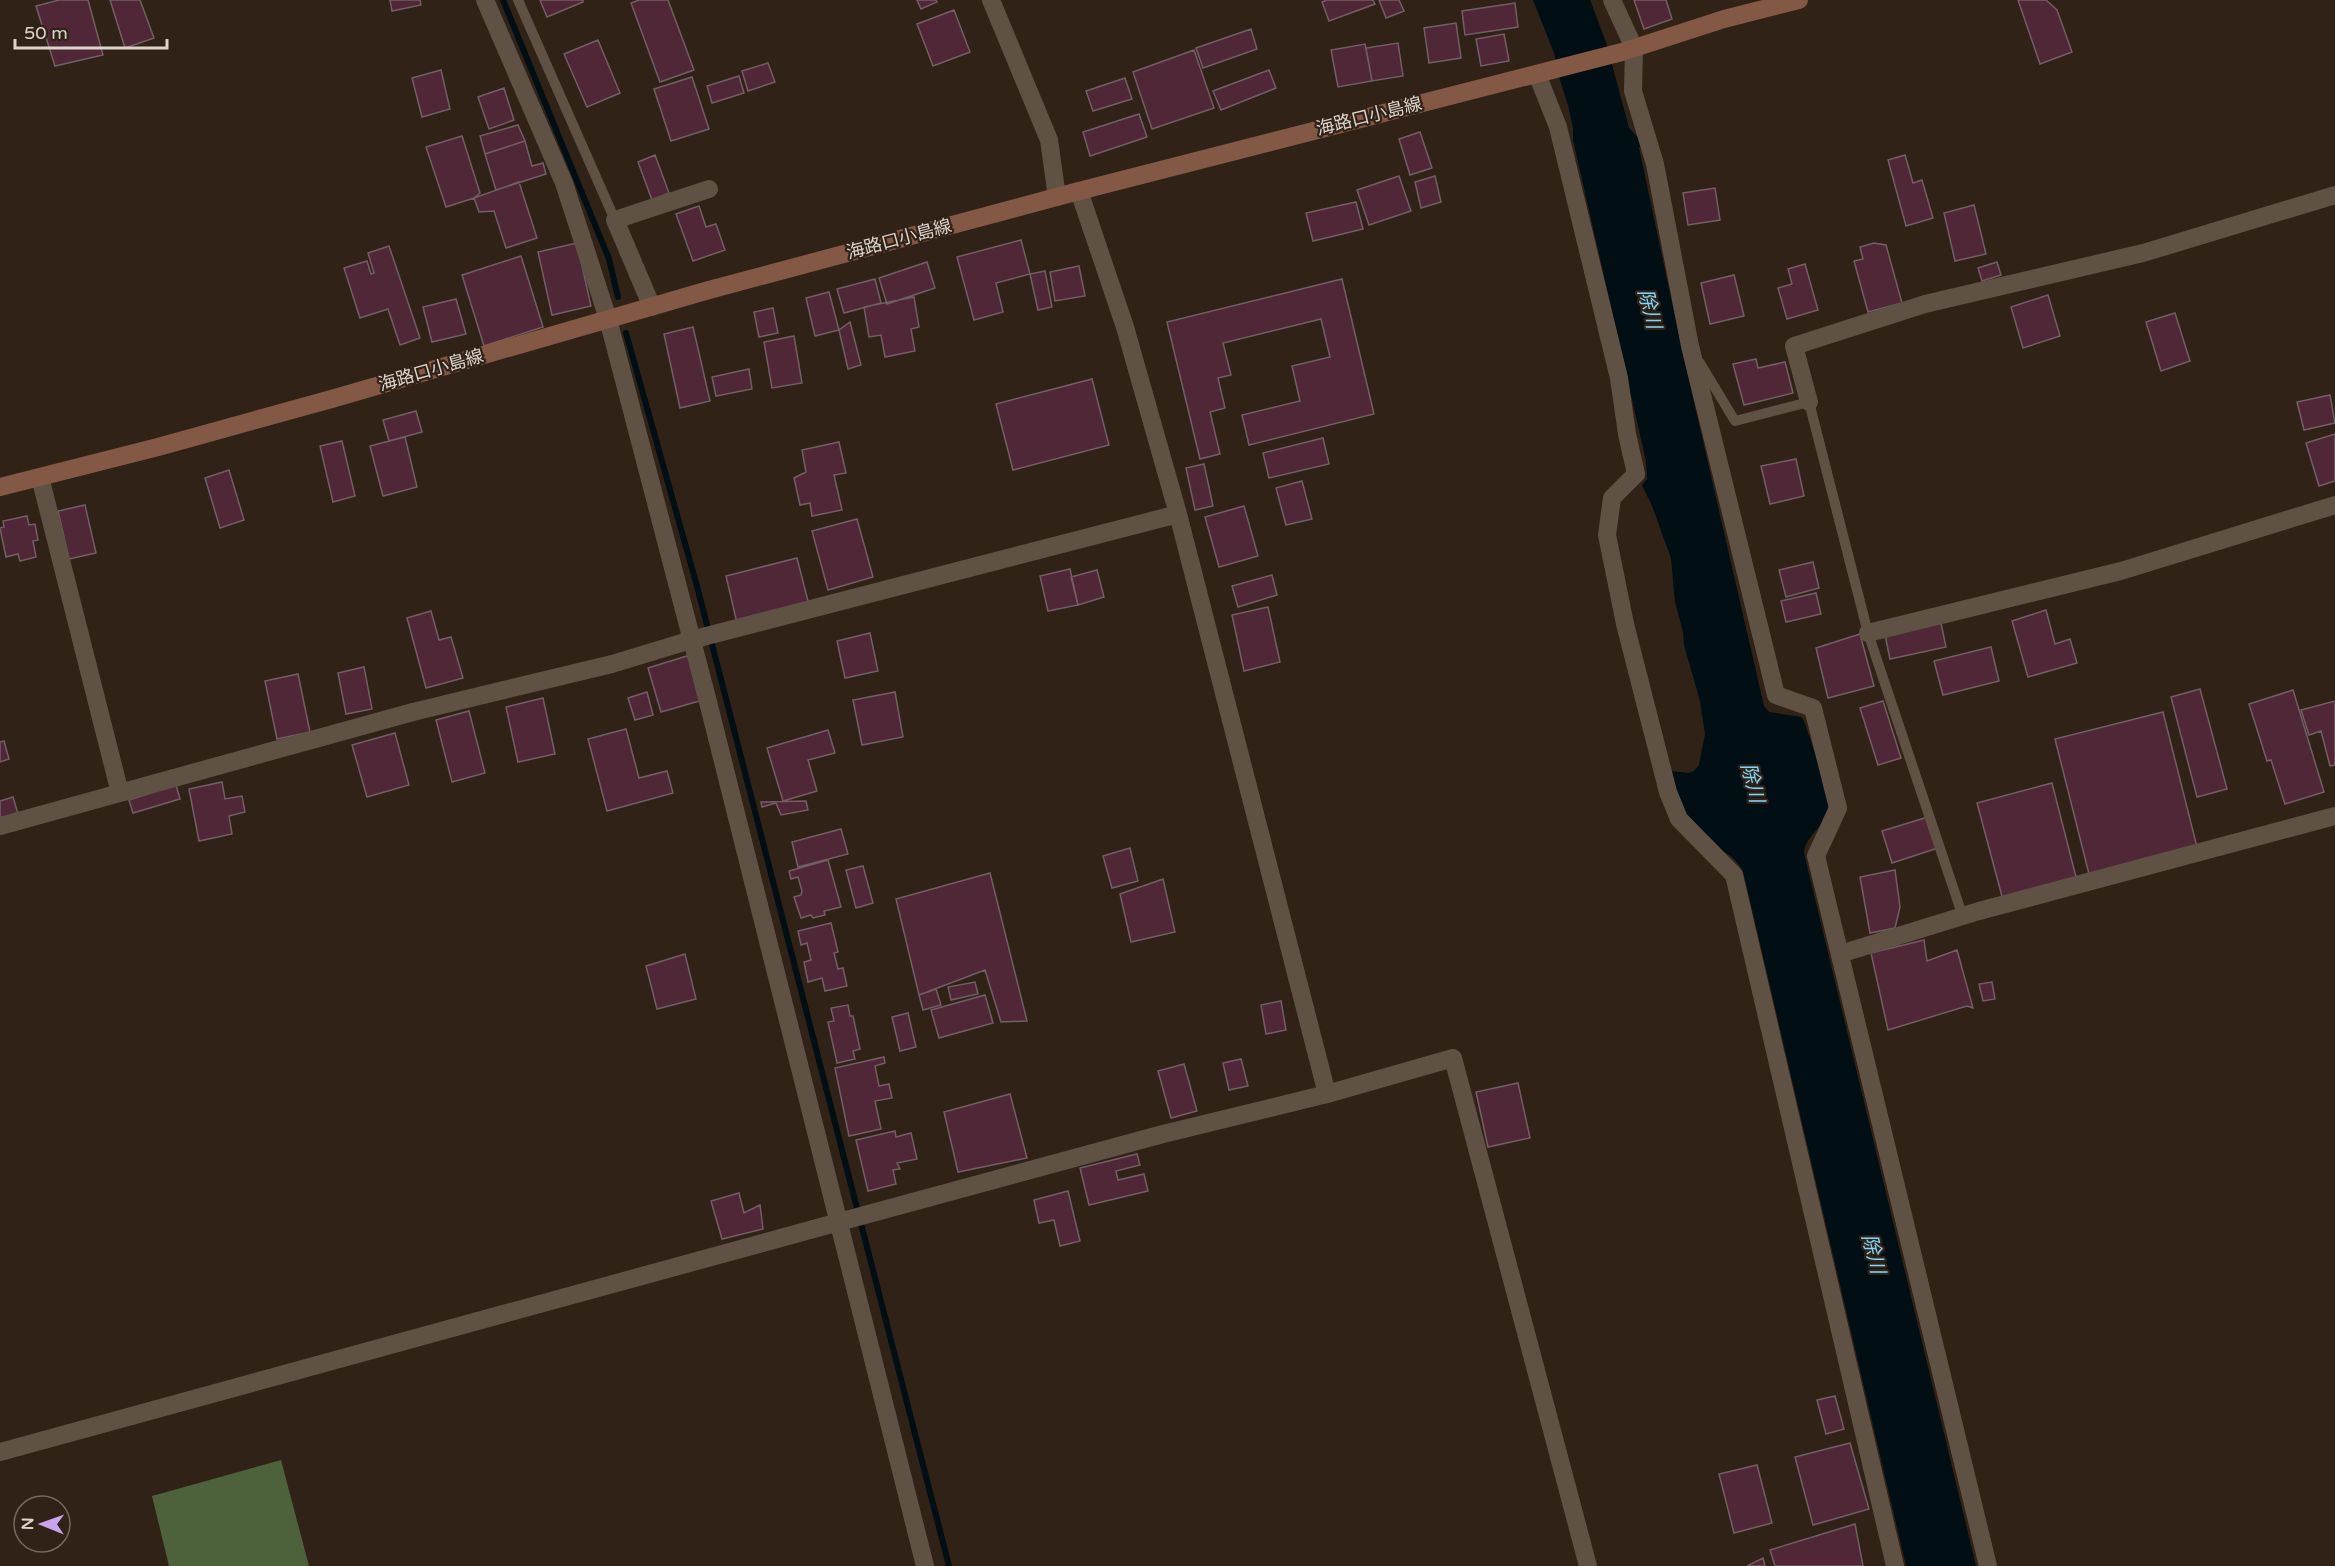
<svg xmlns="http://www.w3.org/2000/svg" width="2335" height="1566" font-family="'Varela Round','Noto Sans JP',sans-serif">
<rect width="100%" height="100%" fill="#302217"/>
<path fill="#4d613a" d="M281 1460 309 1566H169L152 1496Z"/>
<path fill="#010e14" d="M1533 0H1590L1606 42 1629 128 1643 143 1639 148 1684 359 1764 706 1769 712 1801 717 1804 721C1810 739 1832 799 1828 813 1823 828 1805 836 1804 853L1976 1566H1906L1743 871C1733 853 1719 851 1704 838 1684 818 1679 798 1671 771L1689 773 1694 771 1699 765 1705 734 1700 701 1684 645 1683 632 1675 602 1671 558 1652 506 1642 485 1647 479 1646 461 1573 140V128L1568 105 1559 77 1554 53Z"/>
<g fill="none" stroke-linecap="round" stroke-linejoin="round">
<path stroke="#010e14" stroke-width="6" d="M503 0 609 259 618 297
M626 333 697 586 949 1566"/>
</g>
<path fill="#502737" stroke="#735e65" stroke-width="1.5" d="M59 0H88L103 55 55 66 36 6Z
M110 0H140L154 38 125 48Z
M390 0H420L421 5 392 11Z
M540 0H583V2L547 17Z
M639 0H668L694 70 660 82 631 3Z
M917 0H936L937 2 921 9Z
M1327 0H1373L1375 4 1329 21 1322 2Z
M1379 0H1399L1404 11 1386 18Z
M1634 0H1666L1672 19 1644 29Z
M2018 0H2046L2057 10 2072 52 2040 64Z
M1515 3 1518 27 1465 35 1462 11Z
M954 10 970 52 933 66 917 24Z
M1456 23 1461 58 1429 63 1424 28Z
M1251 29 1257 49 1203 68 1196 48Z
M1504 34 1509 61 1481 66 1476 39Z
M598 40 620 93 587 107 564 54Z
M1398 43 1403 76 1372 81 1366 48Z
M1365 44 1372 81 1338 87 1331 50Z
M1194 50 1214 108 1152 129 1133 72Z
M768 63 775 82 748 91 742 71Z
M441 70 450 109 422 117 412 78Z
M1269 70 1276 88 1221 110 1213 91Z
M739 76 744 93 712 103 707 86Z
M692 77 709 129 671 141 654 89Z
M1125 78 1132 99 1093 111 1086 91Z
M504 88 514 120 489 129 478 97Z
M1139 114 1147 137 1090 156 1083 132Z
M518 125 525 141 485 154 480 136Z
M1420 132 1432 168 1410 175 1399 139Z
M462 136 480 193 474 198 446 207 426 147Z
M525 141 532 166 543 163 546 174 496 190 485 154Z
M655 155 669 193 652 200 638 162Z
M1905 155 1913 183 1922 180 1933 218 1906 226 1888 160Z
M1399 176 1411 211 1369 225 1357 190Z
M1435 176 1441 202 1421 208 1415 182Z
M519 182 537 238 506 248 494 211 479 212 474 198Z
M1715 188 1720 220 1688 225 1683 193Z
M1356 202 1363 229 1313 241 1306 213Z
M1974 205 1986 254 1955 261 1944 213Z
M699 206 706 227 716 224 725 250 693 261 676 214Z
M1021 240 1030 274 996 283 1003 312 974 320 957 257Z
M577 243 591 306 552 315 538 252Z
M1874 243 1886 245 1902 303 1868 312 1854 261 1863 259 1860 247Z
M389 246 420 338 400 345 388 309 360 318 344 268 367 261 371 274 374 273 368 253Z
M521 256 543 327 484 346 462 275Z
M927 262 935 288 887 304 879 278Z
M1997 262 2001 275 1982 281 1978 268Z
M1805 264 1818 310 1787 319 1778 288 1792 284 1788 269Z
M1079 266 1085 296 1055 301 1050 272Z
M1045 271 1052 307 1038 310 1030 274Z
M1734 275 1744 316 1710 324 1701 283Z
M875 279 881 303 844 313 837 289Z
M1342 279 1374 414 1249 445 1242 415 1300 401 1292 366 1330 357 1321 319 1223 343 1231 375 1218 378 1225 408 1210 412 1220 454 1200 459 1167 322Z
M829 292 839 330 815 336 806 298Z
M2048 295 2060 336 2023 348 2011 307Z
M914 297 919 327 911 329 915 351 885 357 881 335 869 337 864 307Z
M456 299 466 334 432 342 423 307Z
M773 308 778 333 759 337 754 312Z
M2175 313 2190 361 2161 371 2146 322Z
M850 322 861 365 848 369 839 330Z
M693 327 710 401 680 408 664 334Z
M794 336 802 383 772 388 764 342Z
M1756 359 1758 368 1785 362 1793 393 1744 405 1733 364Z
M749 369 752 389 716 396 712 377Z
M1092 379 1109 445 1013 470 996 404Z
M2330 395 2335 423 2304 430 2297 402Z
M416 411 422 432 389 441 383 420Z
M2335 434V481L2319 486 2306 443Z
M405 437 417 487 383 496 370 446Z
M1323 438 1329 464 1269 478 1263 453Z
M342 441 355 496 333 502 320 446Z
M839 442 846 473 834 475 842 510 812 516 810 503 800 505 794 478 806 472 802 450Z
M1796 459 1804 496 1770 504 1761 466Z
M1204 464 1213 506 1195 510 1186 468Z
M229 470 244 520 220 528 205 478Z
M1302 481 1312 519 1286 525 1276 488Z
M85 505 96 553 69 559 58 511Z
M1244 506 1258 556 1219 567 1205 517Z
M27 516 29 525 35 524 38 540 33 541 36 557 20 561 18 554 6 557 0 528 4 527 3 521Z
M857 519 873 577 828 590 812 531Z
M797 558 809 605 737 623 726 576Z
M1813 562 1819 588 1786 597 1779 570Z
M1070 569 1078 605 1048 611 1040 576Z
M1097 570 1104 597 1078 605 1071 577Z
M1272 575 1277 595 1238 607 1232 586Z
M1816 593 1821 614 1786 622 1781 601Z
M1268 607 1280 662 1244 671 1232 615Z
M2046 610 2055 644 2070 639 2077 663 2028 677 2012 621Z
M431 611 439 640 451 637 463 678 426 688 407 618Z
M1941 623 1946 647 1890 659 1885 635Z
M870 633 878 671 845 678 837 641Z
M1860 634 1874 686 1828 698 1816 648Z
M1991 647 1999 681 1943 695 1934 661Z
M690 655 703 700 661 712 648 668Z
M364 667 372 709 346 714 338 673Z
M298 674 310 732 277 739 265 681Z
M2200 689 2227 789 2197 797 2171 697Z
M2293 690 2324 792 2285 804 2271 760 2267 761 2249 704Z
M647 692 653 715 635 720 628 698Z
M895 692 903 737 862 745 853 700Z
M543 698 555 754 518 762 506 707Z
M1883 701 1901 758 1878 765 1860 708Z
M2335 701V765L2330 766 2321 731 2309 735 2301 710Z
M469 711 485 773 452 782 436 720Z
M2163 712 2197 847 2089 874 2055 739Z
M626 729 639 778 667 771 673 793 607 811 588 739Z
M828 730 835 753 808 760 817 791 783 801 767 748Z
M395 733 409 785 367 797 352 745Z
M4 741 9 759 0 762V742Z
M222 782 225 799 242 796 245 812 229 816 232 834 199 841 189 789Z
M2052 783 2077 881 2003 900 1977 803Z
M176 785 180 799 133 813 129 800Z
M13 797 18 814 0 819V801Z
M806 801 808 810 781 815 776 803 762 807 761 802Z
M1928 817 1938 848 1892 863 1882 831Z
M841 829 848 854 798 867 792 842Z
M1130 848 1138 881 1112 888 1103 856Z
M828 860 841 907 824 911 825 915 813 918 811 915 801 918 794 897 801 895 802 891 798 877 791 879 789 871Z
M863 866 873 903 856 908 846 870Z
M1895 870 1900 907 1895 928 1870 933 1860 877Z
M990 873 1027 1021 1001 1022 985 970 919 995 896 899Z
M1163 879 1175 932 1131 942 1120 894Z
M831 923 838 952 834 953 838 969 843 968 847 986 825 991 822 978 808 982 804 962 811 960 807 943 801 945 798 931Z
M1924 940 1927 961 1957 950 1973 1008 1967 1006 1888 1030 1871 953Z
M685 954 696 999 657 1009 646 966Z
M975 982 978 994 951 1000 948 987Z
M1992 982 1995 999 1983 1001 1979 984Z
M936 989 941 1005 923 1010 919 995Z
M985 995 993 1023 939 1038 931 1010Z
M1281 1001 1286 1030 1266 1034 1261 1005Z
M848 1005 850 1016H853L860 1049 853 1051 855 1059 837 1063 828 1022 834 1021 831 1008Z
M908 1013 916 1047 900 1051 892 1017Z
M884 1057 885 1063 875 1066 879 1086 889 1084 892 1098 875 1101 881 1129 849 1136 835 1068Z
M1241 1059 1248 1086 1229 1090 1223 1063Z
M1184 1064 1197 1111 1171 1118 1158 1071Z
M1518 1083 1530 1138 1488 1147 1476 1092Z
M1010 1094 1027 1158 958 1172 944 1112Z
M895 1131 896 1137 911 1133 917 1159 897 1163 900 1169 893 1170 896 1184 868 1191 856 1140Z
M1137 1154 1140 1165 1116 1171 1118 1180 1144 1174 1148 1191 1089 1205 1080 1168Z
M1068 1191 1080 1241 1060 1246 1054 1220 1039 1223 1034 1200Z
M739 1193 744 1213 760 1205 763 1229 722 1239 711 1201Z
M1835 1396 1844 1429 1826 1434 1817 1400Z
M1850 1443 1869 1509 1813 1525 1795 1457Z
M1757 1465 1772 1523 1734 1533 1719 1474Z
M1855 1524 1863 1566H1775L1770 1550Z
M1763 1558 1765 1566H1747Z"/>
<g fill="none" stroke-linecap="round" stroke-linejoin="round">
<path stroke="#605145" stroke-width="10" d="M518 0 615 220
M1700 363 1735 421 1809 402 1868 633 1963 917"/>
<path stroke="#605145" stroke-width="18" d="M485 0 564 183 608 319 707 698 925 1566
M991 0 1049 140 1057 197
M1612 0 1634 48 1633 91 1655 164 1690 346 1776 695 1813 708 1838 808 1816 856 1988 1566
M1537 74 1558 127 1619 378 1627 434 1636 474 1612 498 1607 535 1625 624 1668 792 1679 819 1734 875 1895 1566
M1079 191 1125 327 1178 514 1327 1094
M652 307 615 220 709 189
M1809 402 1794 346 1925 304 2143 253 2335 195
M40 477 120 793
M1868 633 2121 571 2335 505
M0 826 413 712 612 664 691 640 1178 514
M1840 954 1979 911 2335 816
M0 1452 839 1222 1163 1134 1327 1094 1453 1058 1588 1566"/>
<path stroke="#835844" stroke-width="18" d="M0 487 158 447 335 398 709 290 1079 191 1622 52 1724 19 1799 0"/>
</g>
<g text-anchor="middle" dominant-baseline="central" stroke-width="4.5" stroke-linejoin="round" paint-order="stroke">
<g font-size="18" fill="#ddd4cd" stroke="#302217">
<text transform="translate(1369 116) rotate(-14)">海路口小島線</text>
<text transform="translate(899 239) rotate(-15)">海路口小島線</text>
<text transform="translate(431 370) rotate(-16)">海路口小島線</text>
</g>
<g font-size="20" font-style="italic" fill="#80d6f8" stroke="#302217">
<text transform="translate(1649 309) rotate(76)">除川</text>
<text transform="translate(1752 783) rotate(76)">除川</text>
<text transform="translate(1873 1254) rotate(76)">除川</text>
</g>
</g>
<g transform="translate(42 1524) rotate(271)"><circle r="28" fill="#302217" stroke="#756960" stroke-width="1.5"/>
<path d="M0-4.5L10 22L0 15L-10 22Z" fill="#c9a5ee"/>
<text y="-9" font-size="16" font-weight="bold" text-anchor="middle" fill="#ddd4cd">N</text>
</g>
<path d="M15 39v9h152v-9" fill="none" stroke="#ddd4cd" stroke-width="3"/>
<text x="24" y="39" font-size="18" fill="#ddd4cd" stroke="#302217" stroke-width="4.5" paint-order="stroke">50 m</text>
</svg>
